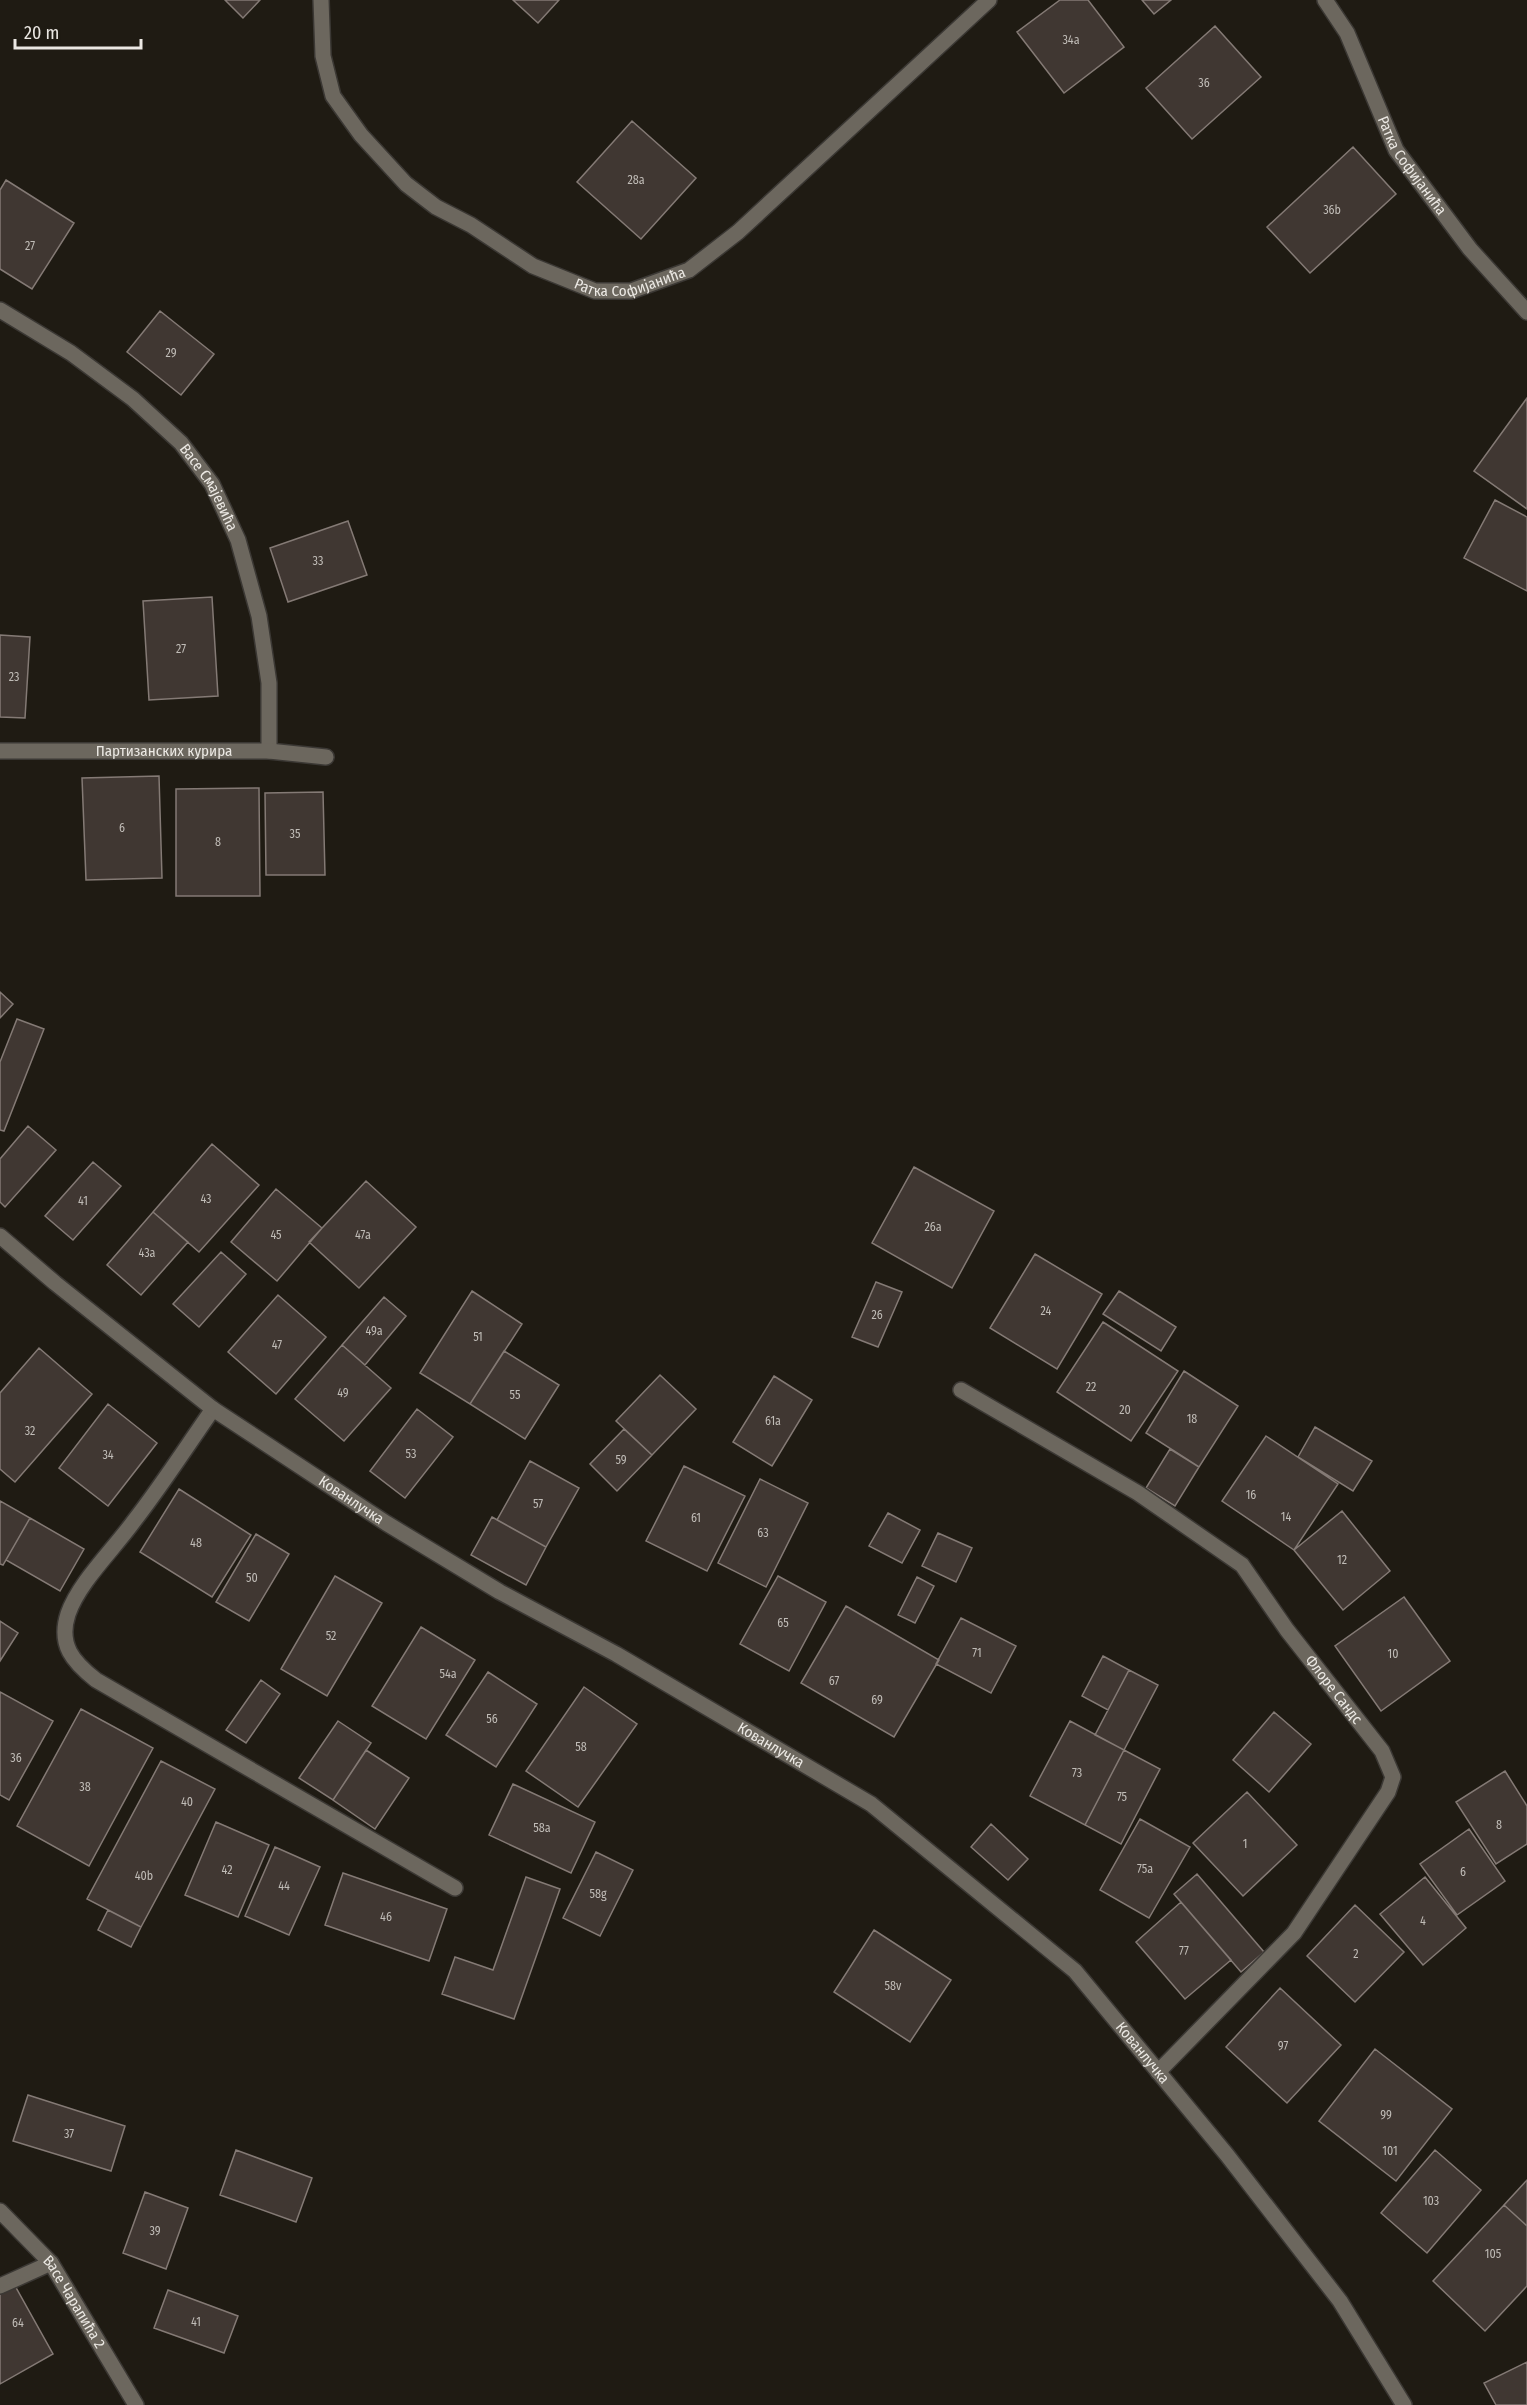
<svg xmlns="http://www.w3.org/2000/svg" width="1527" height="2405" font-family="'Fira Sans Condensed',sans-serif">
<rect width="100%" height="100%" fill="#1f1b13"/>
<path fill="#403732" stroke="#847a75" stroke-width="1.5" d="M225 0H260L243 18Z
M513 0H559L538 23Z
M1060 0H1088L1124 47 1064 93 1017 32Z
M1142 0H1171L1154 14Z
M1215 26 1261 77 1192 139 1146 88Z
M632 121 696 178 641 239 577 182Z
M1353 147 1396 194 1310 273 1267 227Z
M6 180 74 223 32 289 0 269V190Z
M160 311 214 354 181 395 127 352Z
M1527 398V509L1474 471Z
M1495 500 1527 517V591L1464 558Z
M348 521 367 575 288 602 270 548Z
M212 597 218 696 149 700 143 601Z
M0 635 30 637 25 718 0 717Z
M159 776 162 878 86 880 82 778Z
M259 788 260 896H176V789Z
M323 792 325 875H266L265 793Z
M0 992 13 1004 0 1018Z
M17 1019 44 1029 4 1131 0 1130V1062Z
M28 1126 56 1150 5 1207 0 1202V1159Z
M212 1144 259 1185 199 1252 153 1212Z
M93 1162 121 1186 73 1240 45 1216Z
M914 1167 994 1211 952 1288 872 1243Z
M366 1181 416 1227 359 1288 309 1242Z
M276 1189 322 1228 277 1281 231 1242Z
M153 1212 188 1242 141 1295 107 1265Z
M221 1252 246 1274 199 1327 173 1304Z
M1035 1254 1102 1294 1057 1369 990 1328Z
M876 1282 902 1292 878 1347 852 1337Z
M472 1291 522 1324 470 1404 420 1373Z
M1119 1291 1176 1327 1161 1351 1103 1314Z
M278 1295 326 1337 276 1394 228 1352Z
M384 1297 406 1316 365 1365 342 1345Z
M1103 1322 1178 1371 1131 1441 1057 1392Z
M342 1345 391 1388 344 1441 295 1399Z
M39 1348 92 1394 15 1482 0 1469V1393Z
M504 1351 559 1385 525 1439 470 1404Z
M1184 1371 1238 1406 1199 1467 1146 1433Z
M660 1375 696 1409 652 1455 616 1421Z
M774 1376 812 1400 772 1466 733 1442Z
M108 1404 157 1443 108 1506 59 1468Z
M417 1409 453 1437 405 1498 370 1471Z
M1315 1427 1372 1461 1353 1491 1298 1457Z
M624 1429 652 1455 617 1491 590 1464Z
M1266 1436 1338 1484 1294 1550 1222 1501Z
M1170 1449 1199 1467 1175 1506 1146 1488Z
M530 1461 579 1488 546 1547 497 1520Z
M684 1466 745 1496 707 1571 646 1541Z
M760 1479 808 1503 766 1587 718 1563Z
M179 1489 251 1535 212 1597 140 1552Z
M0 1501 30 1518 3 1565 0 1564Z
M1342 1511 1390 1571 1343 1610 1294 1550Z
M888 1513 920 1530 902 1563 869 1546Z
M492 1517 546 1547 526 1585 471 1555Z
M30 1518 84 1549 60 1591 6 1560Z
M938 1533 972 1548 956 1582 922 1566Z
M256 1534 289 1554 249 1621 216 1602Z
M335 1576 382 1603 327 1696 281 1669Z
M778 1576 826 1602 789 1671 740 1644Z
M917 1577 934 1586 915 1623 898 1615Z
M1404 1597 1450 1661 1381 1711 1335 1646Z
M846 1606 939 1660 894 1737 801 1683Z
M961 1618 1016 1646 991 1693 936 1664Z
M0 1621 18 1633 0 1661Z
M421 1627 475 1660 426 1739 372 1706Z
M1103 1656 1129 1670 1108 1710 1082 1696Z
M1129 1670 1158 1685 1124 1750 1095 1735Z
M488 1672 537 1704 496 1767 446 1735Z
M261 1680 280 1694 246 1743 226 1730Z
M584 1687 637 1724 578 1807 526 1771Z
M0 1692 53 1721 9 1800 0 1795Z
M81 1709 153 1748 89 1866 17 1826Z
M1274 1712 1311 1744 1269 1792 1233 1760Z
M338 1721 371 1743 333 1800 299 1778Z
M1070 1721 1124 1750 1085 1825 1030 1796Z
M366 1750 409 1778 375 1829 333 1800Z
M1124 1750 1160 1769 1121 1844 1085 1825Z
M161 1761 215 1789 141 1927 87 1899Z
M1505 1771 1527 1806V1844L1496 1864 1456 1802Z
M513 1784 595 1822 571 1873 489 1835Z
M1247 1792 1297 1845 1243 1896 1193 1843Z
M1140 1819 1190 1847 1149 1918 1100 1890Z
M216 1822 269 1845 238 1917 185 1895Z
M991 1824 1028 1859 1008 1880 971 1847Z
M1469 1829 1505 1881 1457 1915 1420 1864Z
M275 1847 320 1867 289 1935 245 1916Z
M596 1852 633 1870 600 1936 563 1918Z
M343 1873 447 1909 429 1961 325 1925Z
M1197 1874 1264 1952 1241 1972 1174 1894Z
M526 1877 560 1889 514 2019 442 1994 455 1957 493 1970Z
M1425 1877 1466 1928 1423 1965 1380 1914Z
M1181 1902 1231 1960 1185 1999 1136 1942Z
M1355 1905 1404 1952 1355 2002 1307 1956Z
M108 1910 141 1927 131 1947 98 1930Z
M874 1930 951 1980 910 2042 834 1992Z
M1280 1988 1341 2045 1287 2103 1226 2047Z
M1375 2049 1452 2109 1396 2181 1319 2121Z
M28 2095 125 2126 111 2171 13 2141Z
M236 2150 312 2178 296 2222 220 2195Z
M1435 2150 1481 2190 1427 2253 1381 2213Z
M1527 2180V2226L1504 2205Z
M145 2192 188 2208 166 2269 123 2253Z
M1504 2205 1527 2226V2286L1485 2331 1433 2281Z
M14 2284 53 2354 0 2384V2292Z
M168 2290 238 2316 224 2353 154 2328Z
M1527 2362V2405H1496L1484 2383Z"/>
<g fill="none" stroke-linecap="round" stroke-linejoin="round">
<g stroke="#3b3834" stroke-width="18">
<path id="service" d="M213 1409C187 1446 162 1485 134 1521 114 1549 79 1582 68 1614 58 1645 73 1662 96 1680L455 1888"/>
</g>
<g stroke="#3b3834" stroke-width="18">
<g id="minor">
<path id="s1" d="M321 0 323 56 333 96 361 135 406 184 436 207 471 225 533 266 595 291H631L689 270 738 232 989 0"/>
<path id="s2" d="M1325 0 1347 33 1396 150 1470 249 1527 312"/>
<path id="s3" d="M0 310 71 353 133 399 181 443 212 484 238 540 259 616 269 683V751"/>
<path id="s4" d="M0 751H269L326 757"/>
<path id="s5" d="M0 1236 55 1283 213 1409 386 1523 500 1592 616 1654 871 1804 1075 1971 1227 2155 1340 2301 1404 2405"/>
<path id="s6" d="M961 1390 1138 1493 1242 1565 1287 1630 1382 1751 1393 1777 1388 1792 1294 1933 1158 2072"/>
<path id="s7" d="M0 2211 51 2263 136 2405"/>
<path d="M0 2286 51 2263"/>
</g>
</g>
<use href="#service" stroke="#6c675e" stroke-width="15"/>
<use href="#minor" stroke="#6c675e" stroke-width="15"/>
</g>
<g text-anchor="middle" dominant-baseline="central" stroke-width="6" stroke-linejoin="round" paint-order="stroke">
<g font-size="12" fill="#c0bcb7">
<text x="1071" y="40">34a</text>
<text x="1204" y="83">36</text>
<text x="636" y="180">28a</text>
<text x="1332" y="210">36b</text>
<text x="30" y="246">27</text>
<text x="171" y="353">29</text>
<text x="318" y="561">33</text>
<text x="181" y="649">27</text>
<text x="14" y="677">23</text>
<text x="122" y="828">6</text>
<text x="295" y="834">35</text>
<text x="218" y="842">8</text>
<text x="206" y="1199">43</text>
<text x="83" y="1201">41</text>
<text x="933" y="1227">26a</text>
<text x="276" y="1235">45</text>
<text x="363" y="1235">47a</text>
<text x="147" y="1253">43a</text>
<text x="1046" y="1311">24</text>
<text x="877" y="1315">26</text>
<text x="374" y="1331">49a</text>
<text x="478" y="1337">51</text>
<text x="277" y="1345">47</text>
<text x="1091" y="1387">22</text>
<text x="343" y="1393">49</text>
<text x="515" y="1395">55</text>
<text x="1125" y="1410">20</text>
<text x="1192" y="1419">18</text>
<text x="773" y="1421">61a</text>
<text x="30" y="1431">32</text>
<text x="411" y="1454">53</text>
<text x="108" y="1455">34</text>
<text x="621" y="1460">59</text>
<text x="1251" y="1495">16</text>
<text x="538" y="1504">57</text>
<text x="1286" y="1517">14</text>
<text x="696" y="1518">61</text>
<text x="763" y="1533">63</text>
<text x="196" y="1543">48</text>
<text x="1342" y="1560">12</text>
<text x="252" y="1578">50</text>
<text x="783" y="1623">65</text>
<text x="331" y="1636">52</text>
<text x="977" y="1653">71</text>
<text x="1393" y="1654">10</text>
<text x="448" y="1674">54a</text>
<text x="834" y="1681">67</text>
<text x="877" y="1700">69</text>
<text x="492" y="1719">56</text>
<text x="581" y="1747">58</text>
<text x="16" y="1758">36</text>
<text x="1077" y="1773">73</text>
<text x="85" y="1787">38</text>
<text x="1122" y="1797">75</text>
<text x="187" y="1802">40</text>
<text x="1499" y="1825">8</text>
<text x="542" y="1828">58a</text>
<text x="1245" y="1844">1</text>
<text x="1145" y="1869">75a</text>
<text x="227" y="1870">42</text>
<text x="1463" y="1872">6</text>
<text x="144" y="1876">40b</text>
<text x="284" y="1886">44</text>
<text x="598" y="1894">58g</text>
<text x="386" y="1917">46</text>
<text x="1423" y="1921">4</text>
<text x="1184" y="1951">77</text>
<text x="1356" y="1954">2</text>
<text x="893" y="1986">58v</text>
<text x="1283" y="2046">97</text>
<text x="1386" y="2115">99</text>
<text x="69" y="2134">37</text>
<text x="1390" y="2151">101</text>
<text x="1431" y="2201">103</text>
<text x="155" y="2231">39</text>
<text x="1493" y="2254">105</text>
<text x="196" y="2322">41</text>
<text x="18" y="2323">64</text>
</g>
<g font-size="15" fill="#ebe8e3" stroke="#1f1b13">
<text stroke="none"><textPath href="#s2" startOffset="188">Ратка Софијанића</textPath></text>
<text stroke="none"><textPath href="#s1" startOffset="466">Ратка Софијанића</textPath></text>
<text stroke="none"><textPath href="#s3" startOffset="278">Васе Смајевића</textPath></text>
<text stroke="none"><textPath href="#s4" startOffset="164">Партизанских курира</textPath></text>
<text stroke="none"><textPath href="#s5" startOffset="440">Кованлучка</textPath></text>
<text stroke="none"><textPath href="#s6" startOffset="486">Флоре Сандс</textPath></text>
<text stroke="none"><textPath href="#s5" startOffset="926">Кованлучка</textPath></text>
<text stroke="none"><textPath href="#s5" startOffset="1412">Кованлучка</textPath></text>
<text stroke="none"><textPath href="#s7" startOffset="118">Васе Чарапића 2</textPath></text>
</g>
</g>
<path d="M15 39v9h126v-9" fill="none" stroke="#ebe8e3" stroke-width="3"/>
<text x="24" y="39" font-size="18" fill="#ebe8e3" stroke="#1f1b13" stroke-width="4.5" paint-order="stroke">20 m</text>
</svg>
